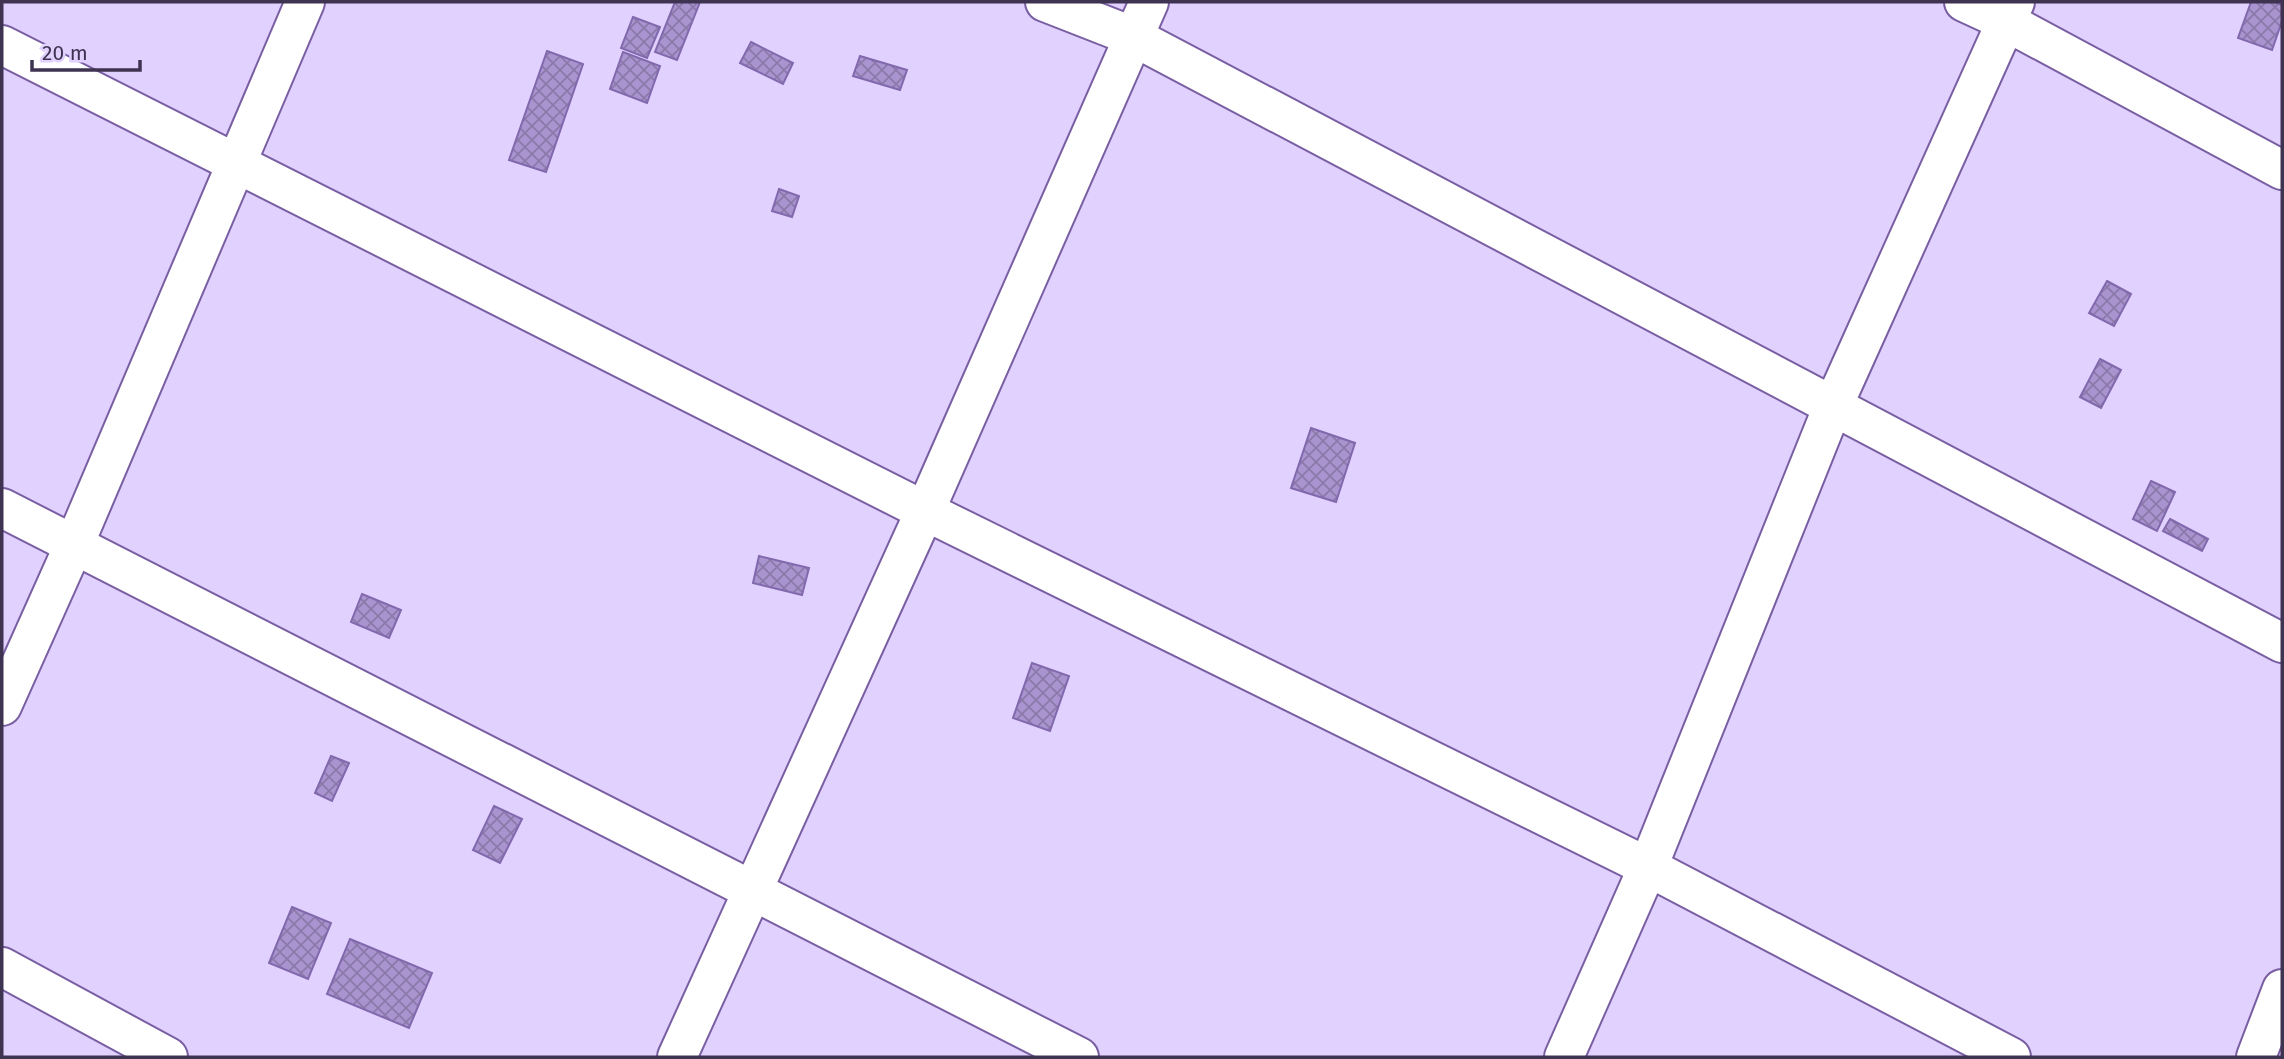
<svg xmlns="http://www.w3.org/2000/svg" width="2284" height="1059" font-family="'Fira Sans',sans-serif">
<defs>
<pattern id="building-cross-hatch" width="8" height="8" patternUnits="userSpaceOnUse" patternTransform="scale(1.75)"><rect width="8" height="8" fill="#a994cf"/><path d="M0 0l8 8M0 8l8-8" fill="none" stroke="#8b79aa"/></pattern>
</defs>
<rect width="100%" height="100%" fill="#e1d1ff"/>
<path fill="url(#building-cross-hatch)" stroke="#8268ac" stroke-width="2" d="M675 2H700L677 60 655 52Z
M2251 2H2273L2282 5V21L2272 50 2238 38Z
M633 17 660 27 647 58 621 48Z
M751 42 793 63 783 84 740 63Z
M547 51 583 64 546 172 509 160Z
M623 52 660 66 647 103 610 89Z
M860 56 907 70 900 90 853 76Z
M779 189 799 196 792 217 772 211Z
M2107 281 2131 294 2114 326 2089 313Z
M2100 359 2121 370 2101 408 2080 397Z
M1311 428 1355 443 1336 502 1291 488Z
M2151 481 2175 492 2157 531 2133 519Z
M2170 519 2208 539 2202 551 2163 531Z
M759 556 809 568 802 595 753 583Z
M362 594 401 610 389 638 351 622Z
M1032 663 1069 676 1050 731 1013 718Z
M331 756 349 763 332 801 315 793Z
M494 806 522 819 500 863 473 850Z
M292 907 331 923 308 979 269 963Z
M350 939 432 973 409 1028 327 994Z"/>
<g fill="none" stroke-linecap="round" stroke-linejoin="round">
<g stroke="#795fa2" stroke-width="42">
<path id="minor" d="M1045 2 1132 36 2282 643
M1964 2 2005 21 2282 170
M2 45 925 511 1648 867 2011 1057
M2 508 1079 1057
M2 706 74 545 305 2
M677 1057 925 511 1149 2
M1564 1057 1648 867 1833 406 2015 2
M2256 1057 2282 989"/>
</g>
<g stroke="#795fa2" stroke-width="42">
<path id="major" d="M2 967 168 1057"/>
</g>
<use href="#minor" stroke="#fff" stroke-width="38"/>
<use href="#major" stroke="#fff" stroke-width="38"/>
</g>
<rect width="2284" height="1059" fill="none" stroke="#3e3351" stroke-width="7"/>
<path d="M32 60v10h108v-10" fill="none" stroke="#3e3351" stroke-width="3.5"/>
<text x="42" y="60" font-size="21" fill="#3e3351" stroke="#e1d1ff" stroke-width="5" paint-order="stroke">20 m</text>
</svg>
